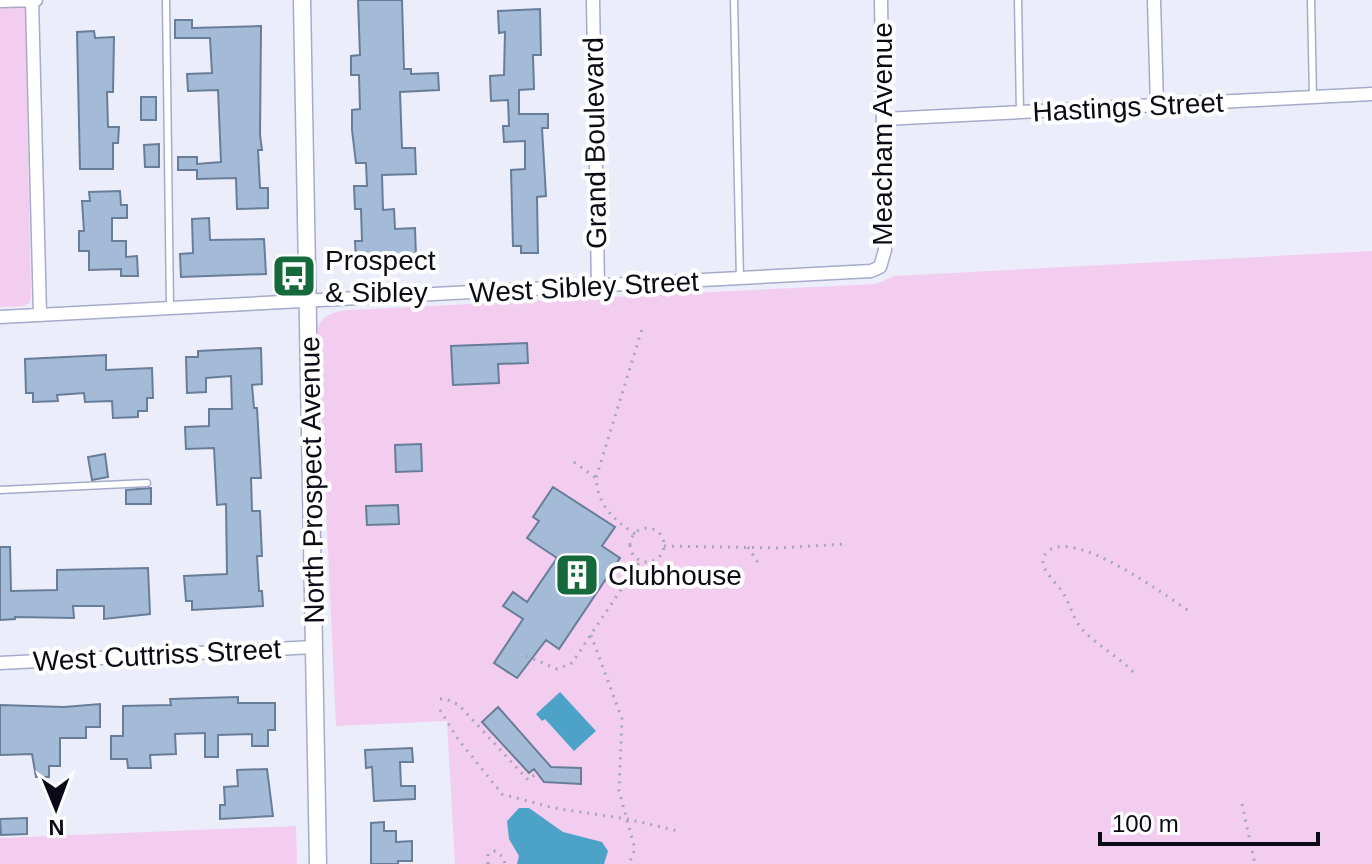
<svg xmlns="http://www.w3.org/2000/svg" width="1372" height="864" font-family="Helvetica,sans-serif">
<rect width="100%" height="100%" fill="#ebedfb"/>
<path fill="#f3cdef" d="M0 0H25L31 297 29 303 24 306 0 307Z
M1372 251V864H455L447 721 336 726 318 329C321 315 336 311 349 310L876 284 894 276Z
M296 826 297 864H0V838Z"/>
<path fill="#4da2c7" d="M560 692 596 731 574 751 545 719 542 721 536 714Z
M519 808H529L563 832 602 842 608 851 604 864H517L519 856 509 839 507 821Z"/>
<path fill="#a4bbd8" stroke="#687d98" stroke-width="2" d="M358 0H402L404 69H411V74L438 73 439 90 400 92 402 148H415L416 174 382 175 383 210 394 209 395 229 415 228 416 257H395V261L356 262 355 241H362L361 209H355L354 186H367L366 163H356L352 130V110L360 109 359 75H351V56L360 55Z
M540 9 541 55H533L534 89 519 90V114H548V128H542L546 196 537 197 538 253H521V246H513L511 170 525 169V141L504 142 503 126H509L508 100 491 101 490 76 504 75 505 32 499 33 498 11Z
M175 20H192V28L261 26 260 135 262 150H258L260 188H268V208L237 209 236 178 197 179V170H178V157H197V164L221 162 218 90 188 91 187 74 212 73 210 38H175Z
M94 31 95 38 114 37 113 92H107L108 127H119L118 143H113V169H80L77 32Z
M141 97H156V120H141Z
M159 144V167H145L144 145Z
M120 191 121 205H127V218H112V241H126V257L137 256 138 276H121V269L89 270V251H79V231H84L82 201H90L89 192Z
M209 218 210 240 264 239 266 274 181 277 180 254 193 253 192 219Z
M527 343 528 363 498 364 499 383 453 385 451 346Z
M261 348 262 384 252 385 254 408H257L261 478H251L252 511H260L262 556H257L259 591H262L263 606 192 610V601H186L184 576 227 574 226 504 217 505 214 448 186 449 185 427 209 426V409H232L231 376 206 378V392L187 393 186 357H198V351Z
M106 355V370L152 368 153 398H147V411H138V417L113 418 112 401 85 402 84 393 57 395 58 401 33 402V393H26L25 359Z
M421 444 422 471 396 472 395 445Z
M105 454 108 477 92 480 88 457Z
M553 487 615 527 602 546 620 558 559 649 546 640 517 678 494 663 523 619 503 606 513 592 527 602 557 558 527 538 539 521 533 517Z
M151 488V504H126V490Z
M398 505 399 524 367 525 366 506Z
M0 547H10L11 591 57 590V570L148 568 150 614 104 619V606H73L74 618 15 617V619L0 620Z
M238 697V703H275V730H268V746H252V734L218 735V757H205V733L175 734 176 754 150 755 151 768H128L127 759H111V736H123V706L171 705 170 699Z
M100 704V727H86V738H60V766H49V777H36L32 754 0 755V705L64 707Z
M498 707 551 767 581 768V784L544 782 534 769 529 773 482 722Z
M412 748 413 762H400L401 786H415V799L374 801 372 767 366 768 365 750Z
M267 769 273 816 220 819V805H225L224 787 238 786 237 770Z
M27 818V834L1 835 0 819Z
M384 822V831H396V842L412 841V861H398V864H371V823Z"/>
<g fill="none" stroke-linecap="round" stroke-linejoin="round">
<g stroke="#a6aacb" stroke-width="9">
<path id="service" d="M166 0 170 308
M734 0 740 280
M1018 0 1020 112
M1311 0 1313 97
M0 490 147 483"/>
</g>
<g stroke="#a6aacb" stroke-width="15">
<path id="minor" d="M32 0 40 315
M593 0 598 286
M1154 0 1157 105
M0 1 36 0
M884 119 1372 94
M0 317 871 271 880 267 885 250 881 0
M0 663 315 647"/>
</g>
<g stroke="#a6aacb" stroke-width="19">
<path id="tertiary" d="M302 0 318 864"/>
</g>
<path stroke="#a5a7b4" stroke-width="3" stroke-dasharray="2 6" stroke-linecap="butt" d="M574 462 596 478
M630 545a17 17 0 1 1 34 0a17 17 0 1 1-34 0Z
M635 534C613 519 598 506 596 478L642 329
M664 546 778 548 845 544
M748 547 760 566
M591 635 622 719 619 791 635 849 629 864
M526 656 557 669 572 663 640 561
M1133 672C1118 656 1096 645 1081 628 1072 617 1070 602 1061 590 1054 580 1036 566 1046 553 1071 525 1166 596 1189 611
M440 699H446L459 705 528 780 537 773
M440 710 458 739 502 794 554 808 627 819 678 831
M1242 804 1255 864
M488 864V854L495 851 503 857 505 864"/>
<use href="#service" stroke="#fff" stroke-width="6"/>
<use href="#minor" stroke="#fff" stroke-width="12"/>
<use href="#tertiary" stroke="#fff" stroke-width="16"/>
</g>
<defs>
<g id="bus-square" transform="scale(2.3)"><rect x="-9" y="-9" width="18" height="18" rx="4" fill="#15693b" stroke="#fff"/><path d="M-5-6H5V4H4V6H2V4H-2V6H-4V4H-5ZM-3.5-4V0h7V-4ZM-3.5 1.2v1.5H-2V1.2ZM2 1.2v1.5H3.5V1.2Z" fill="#fff"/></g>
<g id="building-square" transform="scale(2.3)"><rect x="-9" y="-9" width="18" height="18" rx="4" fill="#15693b" stroke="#fff"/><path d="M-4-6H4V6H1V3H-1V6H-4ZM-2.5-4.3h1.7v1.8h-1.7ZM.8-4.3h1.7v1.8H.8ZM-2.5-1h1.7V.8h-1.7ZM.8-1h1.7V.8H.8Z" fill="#fff"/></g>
</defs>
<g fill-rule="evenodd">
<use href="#bus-square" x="294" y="276"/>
<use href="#building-square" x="577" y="575"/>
</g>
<g text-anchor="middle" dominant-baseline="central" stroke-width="8" stroke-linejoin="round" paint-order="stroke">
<g font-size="28" fill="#090a15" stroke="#fff">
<text transform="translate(1128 107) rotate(-3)">Hastings Street</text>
<text transform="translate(882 134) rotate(-90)">Meacham Avenue</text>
<text transform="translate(595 143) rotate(-91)">Grand Boulevard</text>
<text transform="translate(584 287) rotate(-3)">West Sibley Street</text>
<text transform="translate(312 480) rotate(-91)">North Prospect Avenue</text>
<text transform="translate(157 655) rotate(-3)">West Cuttriss Street</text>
</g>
<g font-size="28" fill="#090a15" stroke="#fff" text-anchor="start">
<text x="325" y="260">Prospect<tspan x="325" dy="32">&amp; Sibley</tspan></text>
<text x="608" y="575">Clubhouse</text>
</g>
</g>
<g transform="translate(56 808) rotate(179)" stroke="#ffffff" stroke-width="6" paint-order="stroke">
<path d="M0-6L14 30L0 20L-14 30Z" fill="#090a15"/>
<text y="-12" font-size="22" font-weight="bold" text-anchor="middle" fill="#090a15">N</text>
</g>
<path d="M1100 832v12h218v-12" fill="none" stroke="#090a15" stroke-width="4"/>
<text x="1112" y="832" font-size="24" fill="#090a15" stroke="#ffffff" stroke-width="6" paint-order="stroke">100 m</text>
</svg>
